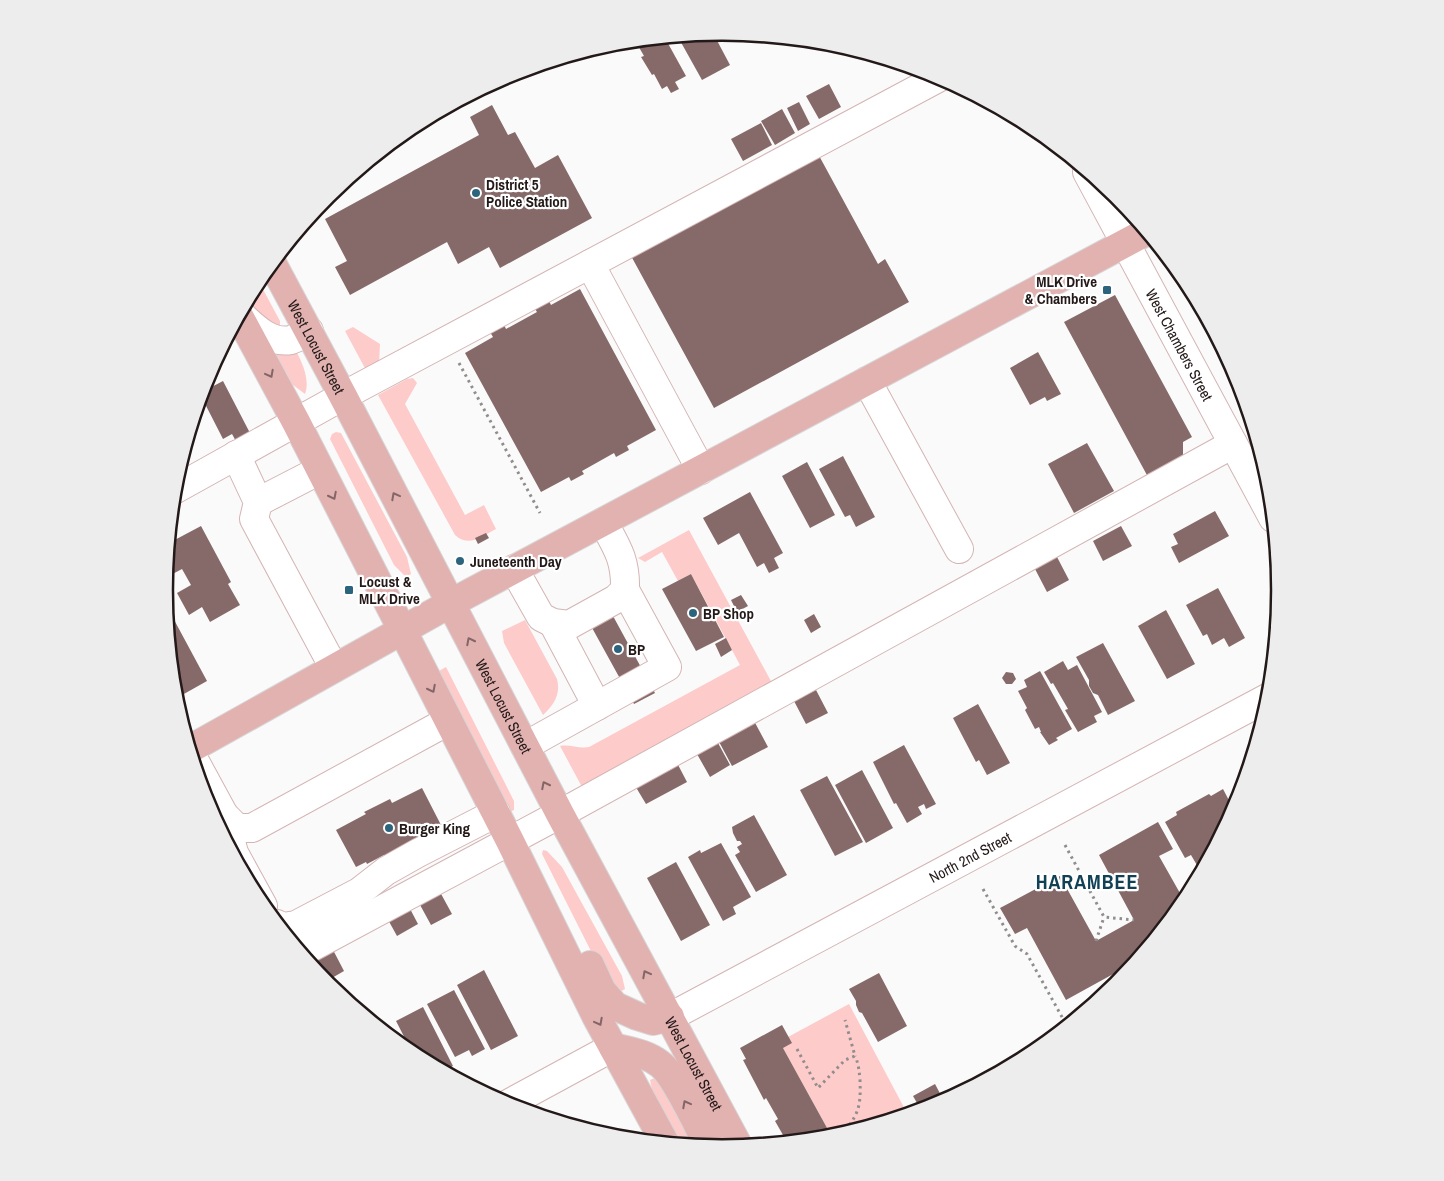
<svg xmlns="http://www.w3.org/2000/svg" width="1444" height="1181" font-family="'Archivo Narrow',sans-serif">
<rect width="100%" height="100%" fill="#fafafa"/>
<path fill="#fdccca" d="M258 280 280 321V325L277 326 261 318 246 304Z
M353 327 380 344 379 365 367 372 345 331Z
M270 349 297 353C303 364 310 381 305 394L289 382Z
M413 378 417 383 405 404 465 515 484 505 496 529C483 536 469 548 455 535L378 395 407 379Z
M336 432 341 433 407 557 411 574 406 577 394 565 330 439 332 434Z
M689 530 772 683 582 787 560 746C570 744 579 749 589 747L740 665 691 574 678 581 662 552 645 562 638 558Z
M525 620 557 679C561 694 554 705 543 715L504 643 502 631Z
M446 667 514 801V810L510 812 443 681 439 671Z
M543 850 547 851 562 867 622 976 625 989 616 994 607 983 542 854Z
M849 1004 907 1113 832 1137 783 1048 788 1037Z
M659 1076 701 1146 680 1144 653 1094 650 1080Z"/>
<path fill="#866a69" d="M713 33 730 65 702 80 678 37Z
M665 38 686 76 675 82 679 89 671 93 667 86 662 89 654 74 652 75 641 57 644 56 636 42Z
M829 84 841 107 819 119 806 96Z
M799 102 810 124 798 131 787 108Z
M492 105 508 135 515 132 535 168 558 155 592 218 500 268 489 247 458 264 447 242 350 295 335 267 347 261 325 219 479 135 470 117Z
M782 109 795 133 775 145 761 121Z
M761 123 772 145 743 161 731 139Z
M817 152 878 264 885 259 909 302 714 408 630 254Z
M580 289 656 430 627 446 629 450 616 457 614 453 582 471 584 474 571 481 569 477 541 492 465 353 493 337 490 332 504 325 506 329 537 312 535 309 549 301 551 305Z
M1115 295 1192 437 1183 442V458L1148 477 1064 322Z
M1038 352 1061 394 1047 401 1045 397 1030 405 1010 368Z
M223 381 251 435 237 443 232 434 223 439 201 396 202 392Z
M1087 443 1114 491 1074 513 1048 464Z
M843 456 875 517 856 527 850 515 845 517 819 469Z
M807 462 835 515 810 528 782 476Z
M750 492 783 553 774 558 779 568 769 573 764 563 757 567 739 533 718 545 703 518Z
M1215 511 1229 536 1179 563 1171 547 1178 544 1173 534Z
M201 526 231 582 228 584 240 605 210 622 202 607 189 615 177 593 191 585 182 569 165 578 169 543Z
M1121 526 1132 546 1103 561 1093 541Z
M486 533 489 538 478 544 475 538Z
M1057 557 1069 580 1047 592 1035 569Z
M691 574 724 637 696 651 662 589Z
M1218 588 1245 638 1229 647 1224 638 1212 645 1207 634 1203 636 1186 605Z
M601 594 655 693 634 704 580 606Z
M741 595 748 606 737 612 731 600Z
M165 603 207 681 175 699 172 669Z
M1166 610 1195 664 1167 679 1138 626Z
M814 614 821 627 811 633 804 620Z
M726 638 732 650 721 657 715 644Z
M1103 643 1135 701 1108 715 1098 695 1093 693 1089 686V680L1076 657Z
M1063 661 1068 670 1077 665 1102 712 1094 716 1097 722 1078 732 1065 710 1068 709 1053 683 1051 684 1044 672Z
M1040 671 1072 729 1056 738 1058 740 1049 745 1040 732H1041L1039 727 1035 729 1025 710 1027 708 1018 691 1027 687 1024 680Z
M1006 672 1013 673 1016 679 1012 684H1006L1002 678Z
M816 690 828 713 806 724 794 701Z
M978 704 1010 763 987 775 979 760 976 762 953 718Z
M753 719 768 747 732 766 717 738Z
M718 743 730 765 710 777 697 754Z
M904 745 936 804 926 809 924 804 918 807 922 814 907 823 896 803 894 804 873 762Z
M676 761 687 782 646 804 634 784Z
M862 770 893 828 866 843 835 785Z
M827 776 863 842 835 856 800 790Z
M422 788 442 827 387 861 384 855 367 864 366 862 356 867 336 830 366 814 364 812 390 799 392 803Z
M1223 789 1234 810 1201 872 1191 855 1185 858 1165 822 1177 815 1176 812 1209 794 1211 796Z
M754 815 787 875 756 892 735 855 740 852 737 847 742 844 740 841H737L733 833 732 827Z
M1158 822 1173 849 1159 856 1185 902 1135 962 1066 1000 1027 928 1015 934 1000 908 1060 876 1096 941 1134 920 1099 855Z
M721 843 751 897 733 907 736 914 723 921 688 857 700 850 701 853Z
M676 862 710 925 681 941 647 878Z
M440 892 452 914 431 925 419 903Z
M408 905 418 924 397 936 386 916Z
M332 948 344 971 325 982 308 961Z
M484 970 518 1036 491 1050 457 985Z
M879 973 907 1026 878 1042 862 1013 859 1012 856 1005V1001L849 989Z
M454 990 485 1049 472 1056 469 1050 455 1057 427 1004Z
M423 1007 453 1066 443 1071 438 1065 435 1067 414 1056 396 1021Z
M782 1025 792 1043 783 1048 832 1137 787 1142 775 1121 778 1119 766 1098 764 1100 743 1060 746 1059 740 1048Z
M935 1084 944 1101 921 1110 913 1096Z"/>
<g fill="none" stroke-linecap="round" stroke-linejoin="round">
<g stroke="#d3b5b4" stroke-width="30">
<g id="minor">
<path id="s1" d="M1087 172 1273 518"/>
<path d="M590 264 701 470"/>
<path d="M240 314C254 327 270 344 291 340 297 338 303 334 309 331"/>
<path d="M867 381 959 549"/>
<path d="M236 455 258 502 254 519 334 668"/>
<path d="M174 490 343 396 940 77"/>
<path d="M258 502 320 470"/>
<path d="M514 569 541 617 553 623 569 625 616 599 625 590C626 560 617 547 603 522"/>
<path d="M553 623 597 706"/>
<path d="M525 746 667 667 625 590"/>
<path d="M192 756 224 815 237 828H252L448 721"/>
<path d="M224 815 234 853 263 906"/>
<path d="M277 924 282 927 296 925 359 892 386 871 418 853 496 813"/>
<path d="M301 953 560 814 1233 444"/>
<path id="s2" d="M670 1017 1269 697"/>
<path d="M506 1105 613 1047"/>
</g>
</g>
<g stroke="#d8d6d6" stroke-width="30">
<g id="major">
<path id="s3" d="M272 263 343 396 560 814 739 1147"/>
<path d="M239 316 296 422 510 841 596 1016 665 1143"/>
<path d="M190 749 451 603 1146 232"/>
<path d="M590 965 602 991 615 1006 637 1016 653 1021 670 1017"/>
<path d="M613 1047C629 1051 646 1053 660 1064 675 1075 699 1128 709 1147"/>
</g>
</g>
<path stroke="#928d8d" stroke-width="3" stroke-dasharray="2.5 4" stroke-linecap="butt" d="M459 363 540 513
M1065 845 1104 917 1134 920
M983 889 1015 946 1027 954 1067 1026
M1096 941 1104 917
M797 1049 818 1088 845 1060 855 1056 845 1020
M841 1135C859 1115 861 1106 860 1080 859 1071 859 1065 855 1056"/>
<use href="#minor" stroke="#fff" stroke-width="28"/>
<use href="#major" stroke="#e2b2b1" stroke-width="28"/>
</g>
<defs><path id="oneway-chevron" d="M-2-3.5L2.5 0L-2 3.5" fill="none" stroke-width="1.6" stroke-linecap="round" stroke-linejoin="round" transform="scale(1.25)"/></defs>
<g stroke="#836665">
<use href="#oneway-chevron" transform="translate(270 374) rotate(62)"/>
<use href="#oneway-chevron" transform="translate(333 496) rotate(63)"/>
<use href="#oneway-chevron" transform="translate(395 496) rotate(-118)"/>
<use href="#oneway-chevron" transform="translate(470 641) rotate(-117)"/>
<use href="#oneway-chevron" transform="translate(432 689) rotate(63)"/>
<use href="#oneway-chevron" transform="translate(545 785) rotate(-117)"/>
<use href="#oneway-chevron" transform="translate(646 974) rotate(-118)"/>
<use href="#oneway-chevron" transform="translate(599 1022) rotate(62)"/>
<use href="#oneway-chevron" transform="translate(686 1104) rotate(-118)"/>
</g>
<g fill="#2c647e" stroke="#fff" stroke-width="2">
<circle cx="476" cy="193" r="5"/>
<rect x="1102" y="285" width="10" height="10" rx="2.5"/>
<circle cx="460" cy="561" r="5"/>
<rect x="344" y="585" width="10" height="10" rx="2.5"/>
<circle cx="693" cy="613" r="5"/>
<circle cx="618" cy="649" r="5"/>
<circle cx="389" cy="828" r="5"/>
</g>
<g text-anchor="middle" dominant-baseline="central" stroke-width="4.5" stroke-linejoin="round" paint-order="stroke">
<g font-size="15" font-weight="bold" fill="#241919" stroke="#fff" text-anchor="start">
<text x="486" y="184">District 5<tspan x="486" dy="17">Police Station</tspan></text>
<text x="1097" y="281" text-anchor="end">MLK Drive<tspan x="1097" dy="17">&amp; Chambers</tspan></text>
<text x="470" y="561">Juneteenth Day</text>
<text x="359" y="581">Locust &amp;<tspan x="359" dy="17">MLK Drive</tspan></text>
<text x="703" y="613">BP Shop</text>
<text x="628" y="649">BP</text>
<text x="399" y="828">Burger King</text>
</g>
<g font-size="15" fill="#241919" stroke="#fff">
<text stroke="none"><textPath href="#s1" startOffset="196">West Chambers Street</textPath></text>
<text stroke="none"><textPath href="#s3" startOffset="95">West Locust Street</textPath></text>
<text stroke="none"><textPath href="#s3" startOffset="500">West Locust Street</textPath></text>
<text stroke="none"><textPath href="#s2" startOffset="340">North 2nd Street</textPath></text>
<text stroke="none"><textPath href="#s3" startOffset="905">West Locust Street</textPath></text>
</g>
<g font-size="20" font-weight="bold" letter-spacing="1" fill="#124155" stroke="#fff">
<text x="1087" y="881">HARAMBEE</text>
</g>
</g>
<path d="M0 0H1444V1181H0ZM173 590a549 549 0 1 1 1098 0a549 549 0 1 1-1098 0Z" fill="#ededed" fill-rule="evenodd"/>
<path fill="none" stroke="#241919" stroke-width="2.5" d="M173 590a549 549 0 1 1 1098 0a549 549 0 1 1-1098 0Z"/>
</svg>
